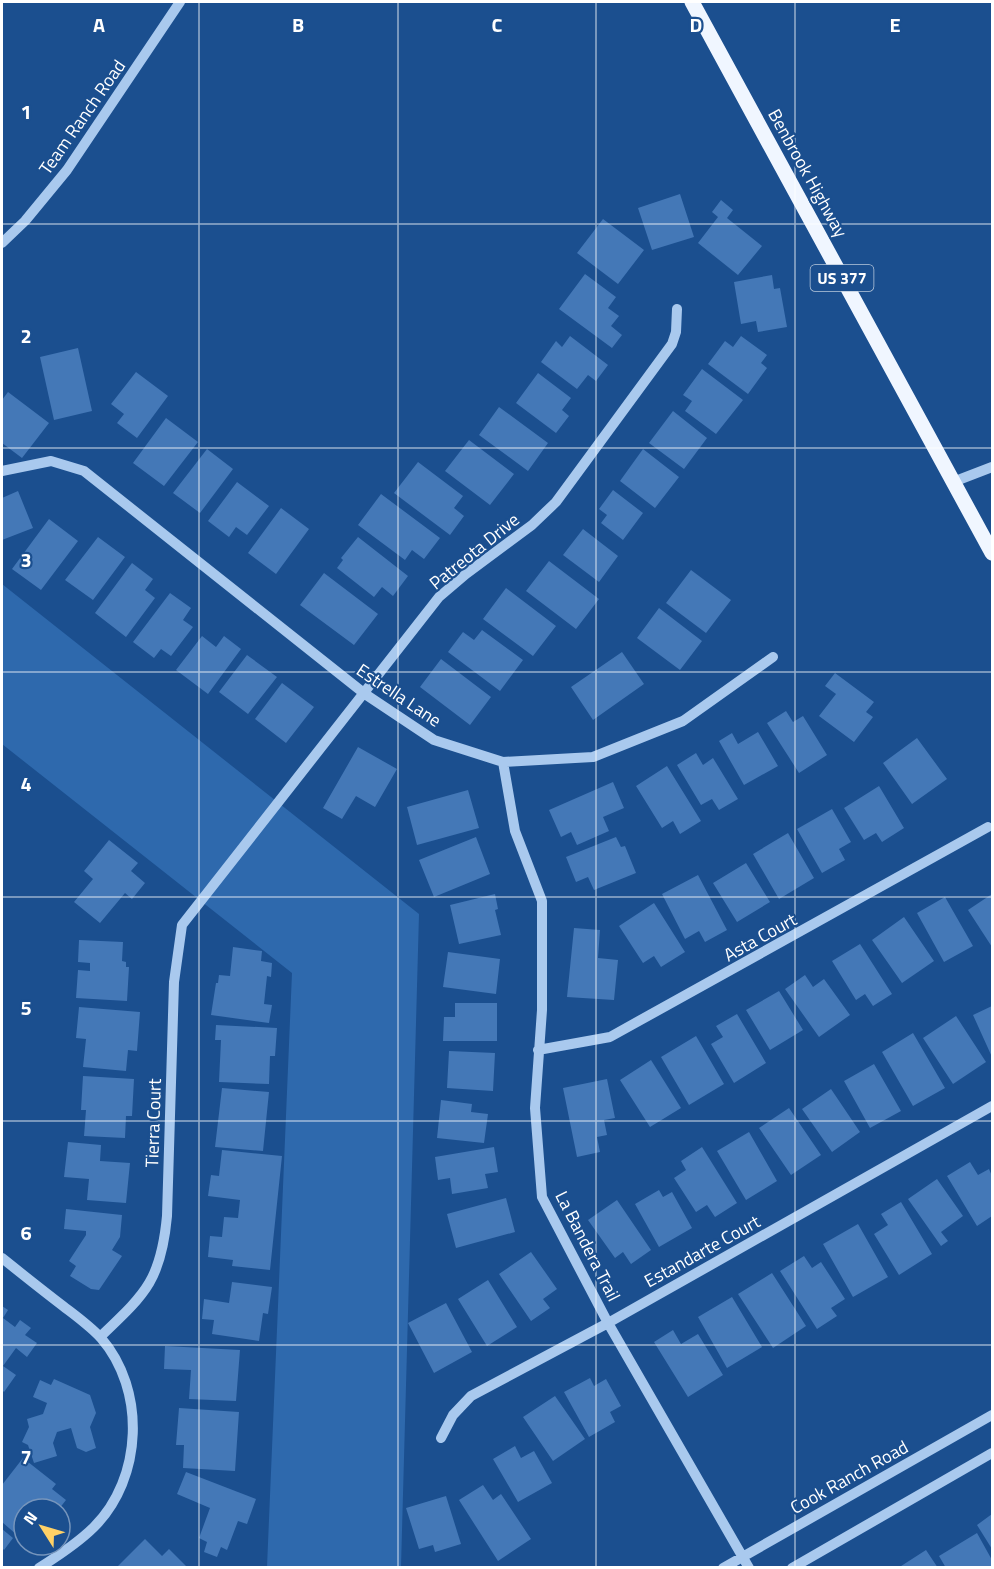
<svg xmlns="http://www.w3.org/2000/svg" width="994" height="1569" font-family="'Titillium Web',sans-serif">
<rect width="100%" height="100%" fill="#1b4f8f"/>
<path fill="#2e69ad" d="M2 584 419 914 401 1567H267L292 973 2 744Z"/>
<path fill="#4478b7" d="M680 194 694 237 652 250 638 208Z
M721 200 733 210 727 218 762 246 738 275 698 243 718 217 712 212Z
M603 219 644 250 618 284 577 253Z
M585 274 616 297 608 308 619 316 611 326 622 335 612 348 559 309Z
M772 275 774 289 780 288 787 327 758 332 756 321 741 324 734 282Z
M570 336 608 365 596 381 588 375 577 389 541 362 556 341 562 347Z
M741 336 767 355 761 363 767 368 748 394 708 364 725 341 733 347Z
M78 348 92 411 54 420 40 357Z
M702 369 743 400 716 434 685 411 692 401 683 395Z
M136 372 168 396 137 438 117 423 124 414 111 404Z
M538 373 571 398 562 410 569 416 556 433 516 403Z
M8 392 49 423 22 458 2 443V400Z
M499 407 548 443 528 471 479 435Z
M673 411 707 438 684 469 649 443Z
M166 418 198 442 164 486 133 463Z
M469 440 514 474 490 505 445 471Z
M207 449 233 469 200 513 173 493Z
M643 449 679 477 655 508 620 481Z
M418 462 463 496 454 508 464 516 450 535 394 493Z
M237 482 269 506 247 535 236 527 229 537 208 521Z
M613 490 643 513 623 540 601 523 607 515 599 509Z
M18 491 33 528 2 540V498Z
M381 494 440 538 424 559 412 550 405 560 358 525Z
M281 508 309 529 276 574 248 553Z
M49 519 78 541 41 590 12 569Z
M583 529 618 556 599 582 563 555Z
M98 537 125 557 93 600 65 580Z
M358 537 408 576 393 596 382 587 374 597 337 568 343 560 341 558Z
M549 561 599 599 576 629 526 591Z
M132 563 153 579 145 590 155 598 126 637 95 613Z
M691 570 731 600 706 633 666 603Z
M324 573 378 614 354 645 300 605Z
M506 588 556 626 533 656 483 619Z
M170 593 191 608 183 620 193 627 171 656 161 649 154 658 133 642Z
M659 608 702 641 680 670 637 638Z
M482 630 523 660 500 691 448 652 463 632 474 640Z
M202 636 216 647 224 636 241 649 208 694 176 670Z
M622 652 644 684 593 720 571 687Z
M247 655 277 677 248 714 219 692Z
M441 659 491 697 470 725 420 687Z
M835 673 874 702 866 712 873 717 854 742 819 716 836 694 825 686Z
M282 683 314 707 286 743 255 719Z
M786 711 793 722 803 716 827 755 799 773 767 723Z
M758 732 778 766 744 785 719 741 732 733 738 744Z
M917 738 947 779 912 804 883 763Z
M358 747 397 769 375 807 356 796 342 819 323 808Z
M696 753 703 765 713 758 738 799 719 810 712 799 701 805 677 765Z
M667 766 701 821 680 834 673 821 662 828 636 786Z
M613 782 624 808 603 817 609 831 577 845 571 832 561 837 549 810Z
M879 786 904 828 882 842 876 833 864 840 844 808Z
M468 790 479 828 417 845 407 807Z
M832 809 851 842 839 849 845 860 822 873 797 829Z
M788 833 814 878 779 899 753 854Z
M476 837 490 874 434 897 419 860Z
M616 837 621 847 625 846 636 873 594 890 588 877 576 882 566 857Z
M109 840 138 863 131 871 145 883 132 899 125 893 100 923 74 902 93 879 84 871Z
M746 863 770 902 737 922 713 883Z
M698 875 727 930 705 942 699 931 685 939 662 894Z
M495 894 498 909 495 910 501 935 459 944 450 905Z
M992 894V947L968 910Z
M945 897 973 946 944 962 917 913Z
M654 903 685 952 661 967 654 956 643 963 619 926Z
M904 917 934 961 902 983 872 940Z
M574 928 600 930 598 958 618 960 614 1000 567 997Z
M79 940 123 942 122 961 126 962V967H129L127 1001 76 998 78 970 90 971V963L78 962Z
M860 944 892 994 873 1006 865 994 856 1000 832 961Z
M233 947 262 951 261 961 272 963 271 977 267 976 264 1004 272 1005 269 1023 211 1015 216 983H218L219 975 230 976Z
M448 952 500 959 496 994 443 987Z
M805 975 813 987 824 979 850 1015 819 1037 785 989Z
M779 991 803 1030 770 1050 746 1010Z
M455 1003H497V1041H443L444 1017H455Z
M992 1006V1057L973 1015Z
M79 1007 140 1012 137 1051 128 1050 126 1071 83 1067 86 1039 76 1038Z
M737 1014 766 1063 734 1083 711 1044 723 1037 716 1026Z
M956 1016 986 1062 953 1084 923 1038Z
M216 1025 277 1028 275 1056H270L269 1084 219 1082 221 1040H215Z
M913 1033 945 1088 913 1106 882 1052Z
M696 1036 724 1084 689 1105 661 1057Z
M449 1051 495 1053 493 1091 447 1088Z
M651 1060 681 1108 650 1127 620 1080Z
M874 1064 901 1111 870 1128 844 1081Z
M83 1076 134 1079 132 1116H126L125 1138 84 1136 86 1110H81Z
M607 1079 615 1118 604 1120 607 1135 597 1137 600 1152 577 1157 563 1088Z
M222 1088 269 1092 263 1151 215 1147Z
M831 1089 860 1132 832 1152 802 1109Z
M441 1100 472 1104 471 1112 488 1114 484 1143 437 1138Z
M789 1108 821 1155 791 1175 759 1128Z
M749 1132 777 1181 746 1200 717 1151Z
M68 1142 101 1145 100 1161 130 1163 126 1203 87 1200 89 1179 64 1177Z
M494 1147 498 1172 485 1174 488 1188 452 1194 450 1178 438 1180 435 1157Z
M702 1147 737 1203 715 1217 707 1205 696 1212 674 1178 686 1170 681 1161Z
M222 1150 282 1156 270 1270 232 1266 233 1260 208 1257 210 1236 222 1237 224 1217 238 1218 240 1200 208 1196 211 1175 219 1176Z
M970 1162 978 1175 989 1169 992 1176V1216L977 1226 947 1176Z
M937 1179 963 1216 941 1232 948 1241 941 1246 908 1199Z
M659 1190 663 1197 672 1192 692 1228 659 1247 635 1204Z
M506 1198 515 1232 456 1248 447 1214Z
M617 1200 651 1250 631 1264 623 1252 615 1258 588 1220Z
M901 1202 932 1254 899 1275 874 1234 888 1225 881 1214Z
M66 1209 122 1215 120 1237 112 1250 122 1256 99 1290 91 1289 70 1276 76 1266 69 1261 86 1235V1231L64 1229Z
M858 1224 888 1277 853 1297 823 1244Z
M531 1252 557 1289 543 1299 550 1308 531 1321 499 1274Z
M804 1256 812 1268 821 1262 845 1299 831 1308 837 1316 817 1329 780 1271Z
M772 1273 806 1326 773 1348 738 1294Z
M488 1280 517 1327 487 1346 458 1299Z
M232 1282 272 1287 268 1314 263 1313 259 1341 212 1334 214 1320 202 1319 204 1299 229 1303Z
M732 1297 762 1347 727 1368 698 1317Z
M446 1303 472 1352 434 1373 408 1323Z
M2 1306 8 1310 3 1318 15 1327 20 1320 31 1328 25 1335 37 1343 27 1357 16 1348 3 1366 16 1375 4 1392 2 1390Z
M673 1330 681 1344 698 1334 723 1375 688 1397 654 1342Z
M165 1346 240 1350 236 1401 189 1399 191 1370 164 1369Z
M590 1378 594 1386 606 1379 621 1406 610 1412 615 1422 589 1437 564 1392Z
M54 1379 90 1395 96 1413 90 1427 96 1448 86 1452 77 1448 71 1428 57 1432 53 1443 57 1456 34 1463 28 1445 22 1442 29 1427 27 1419 43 1414 47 1403 33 1397 40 1380 51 1385Z
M555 1396 585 1439 553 1461 523 1417Z
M179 1408 239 1412 235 1471 183 1468 184 1445H176Z
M515 1446 521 1458 534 1451 552 1483 518 1502 493 1459Z
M23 1458 56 1484 52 1489 66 1500 59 1509H24V1530L22 1528 17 1535 2 1522V1485Z
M186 1472 256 1499 247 1524 238 1521 227 1550 221 1547 217 1557 204 1552 207 1542 199 1538 210 1508 177 1494Z
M483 1485 493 1500 501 1494 531 1539 498 1561 459 1500Z
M446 1496 461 1544 435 1552 433 1545 419 1549 406 1508Z
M992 1514V1549L977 1525Z
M2 1529 13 1538 4 1550 2 1548Z
M977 1533 992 1560V1568H946L939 1556Z
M145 1539 162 1556 169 1549 188 1568H116Z
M926 1550 938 1568H898Z"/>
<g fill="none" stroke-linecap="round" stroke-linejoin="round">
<path stroke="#a9c9ee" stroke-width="10" d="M2 243 25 221 67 170 180 2
M2 471 51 461 84 471 365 694 434 740 503 762 593 757 683 721 773 657
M953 482 992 467
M503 762 515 831 542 901V1010L535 1108 542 1197 608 1323 749 1568
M538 1050 610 1037 988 827
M2 1258C22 1274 42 1290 63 1306 76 1316 90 1326 101 1338 146 1390 143 1478 94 1527 79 1542 58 1556 39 1568
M100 1337C145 1294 161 1281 167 1216L174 982 182 925 439 597 466 574 532 525 556 502 672 344 676 332 677 309
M441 1438 453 1415 471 1396 608 1323 992 1106
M723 1568 992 1415
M792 1568 992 1453"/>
<path stroke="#f0f6ff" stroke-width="15" d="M692 2 992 553"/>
</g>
<path fill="none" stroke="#fff" stroke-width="1.5" stroke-opacity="0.55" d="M199 2V1568M398 2V1568M596 2V1568M795 2V1568M2 224H992M2 448H992M2 672H992M2 897H992M2 1121H992M2 1345H992"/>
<g text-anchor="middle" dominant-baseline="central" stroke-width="4.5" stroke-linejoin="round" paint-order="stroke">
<rect fill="#1b4f8f" stroke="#bbcadd" stroke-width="1.5" x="810.5" y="265" width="63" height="26" rx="4.5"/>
<g font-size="16" font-weight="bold" fill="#fff">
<text x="842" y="278">US 377</text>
</g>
<g font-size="18" fill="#fff" stroke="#1b4f8f">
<text transform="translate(82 117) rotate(-55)">Team Ranch Road</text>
<text transform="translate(808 173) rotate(61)">Benbrook Highway</text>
<text transform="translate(474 551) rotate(-39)">Patreota Drive</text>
<text transform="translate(399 695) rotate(34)">Estrella Lane</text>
<text transform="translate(760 937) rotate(-29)">Asta Court</text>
<text transform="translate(153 1123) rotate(-88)">Tierra Court</text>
<text transform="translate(588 1246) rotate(63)">La Bandera Trail</text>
<text transform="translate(702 1251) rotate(-29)">Estandarte Court</text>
<text transform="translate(849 1477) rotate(-29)">Cook Ranch Road</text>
</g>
</g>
<g font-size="20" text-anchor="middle" font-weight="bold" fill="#fff" stroke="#1b4f8f" stroke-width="4.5" stroke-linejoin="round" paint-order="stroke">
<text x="99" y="32">A</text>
<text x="298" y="32">B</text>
<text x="497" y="32">C</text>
<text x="696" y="32">D</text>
<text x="895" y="32">E</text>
<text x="26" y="119">1</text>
<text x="26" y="343">2</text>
<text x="26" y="567">3</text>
<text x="26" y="791">4</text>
<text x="26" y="1015">5</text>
<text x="26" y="1240">6</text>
<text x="26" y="1464">7</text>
</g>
<rect width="994" height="1569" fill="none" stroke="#ffffff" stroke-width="6"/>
<g transform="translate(42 1527) rotate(307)"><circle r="28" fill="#1b4f8f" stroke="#7695bc" stroke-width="1.5"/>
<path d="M0-4.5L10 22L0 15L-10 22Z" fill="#ffd166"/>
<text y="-9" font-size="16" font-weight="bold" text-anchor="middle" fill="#ffffff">N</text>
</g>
</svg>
